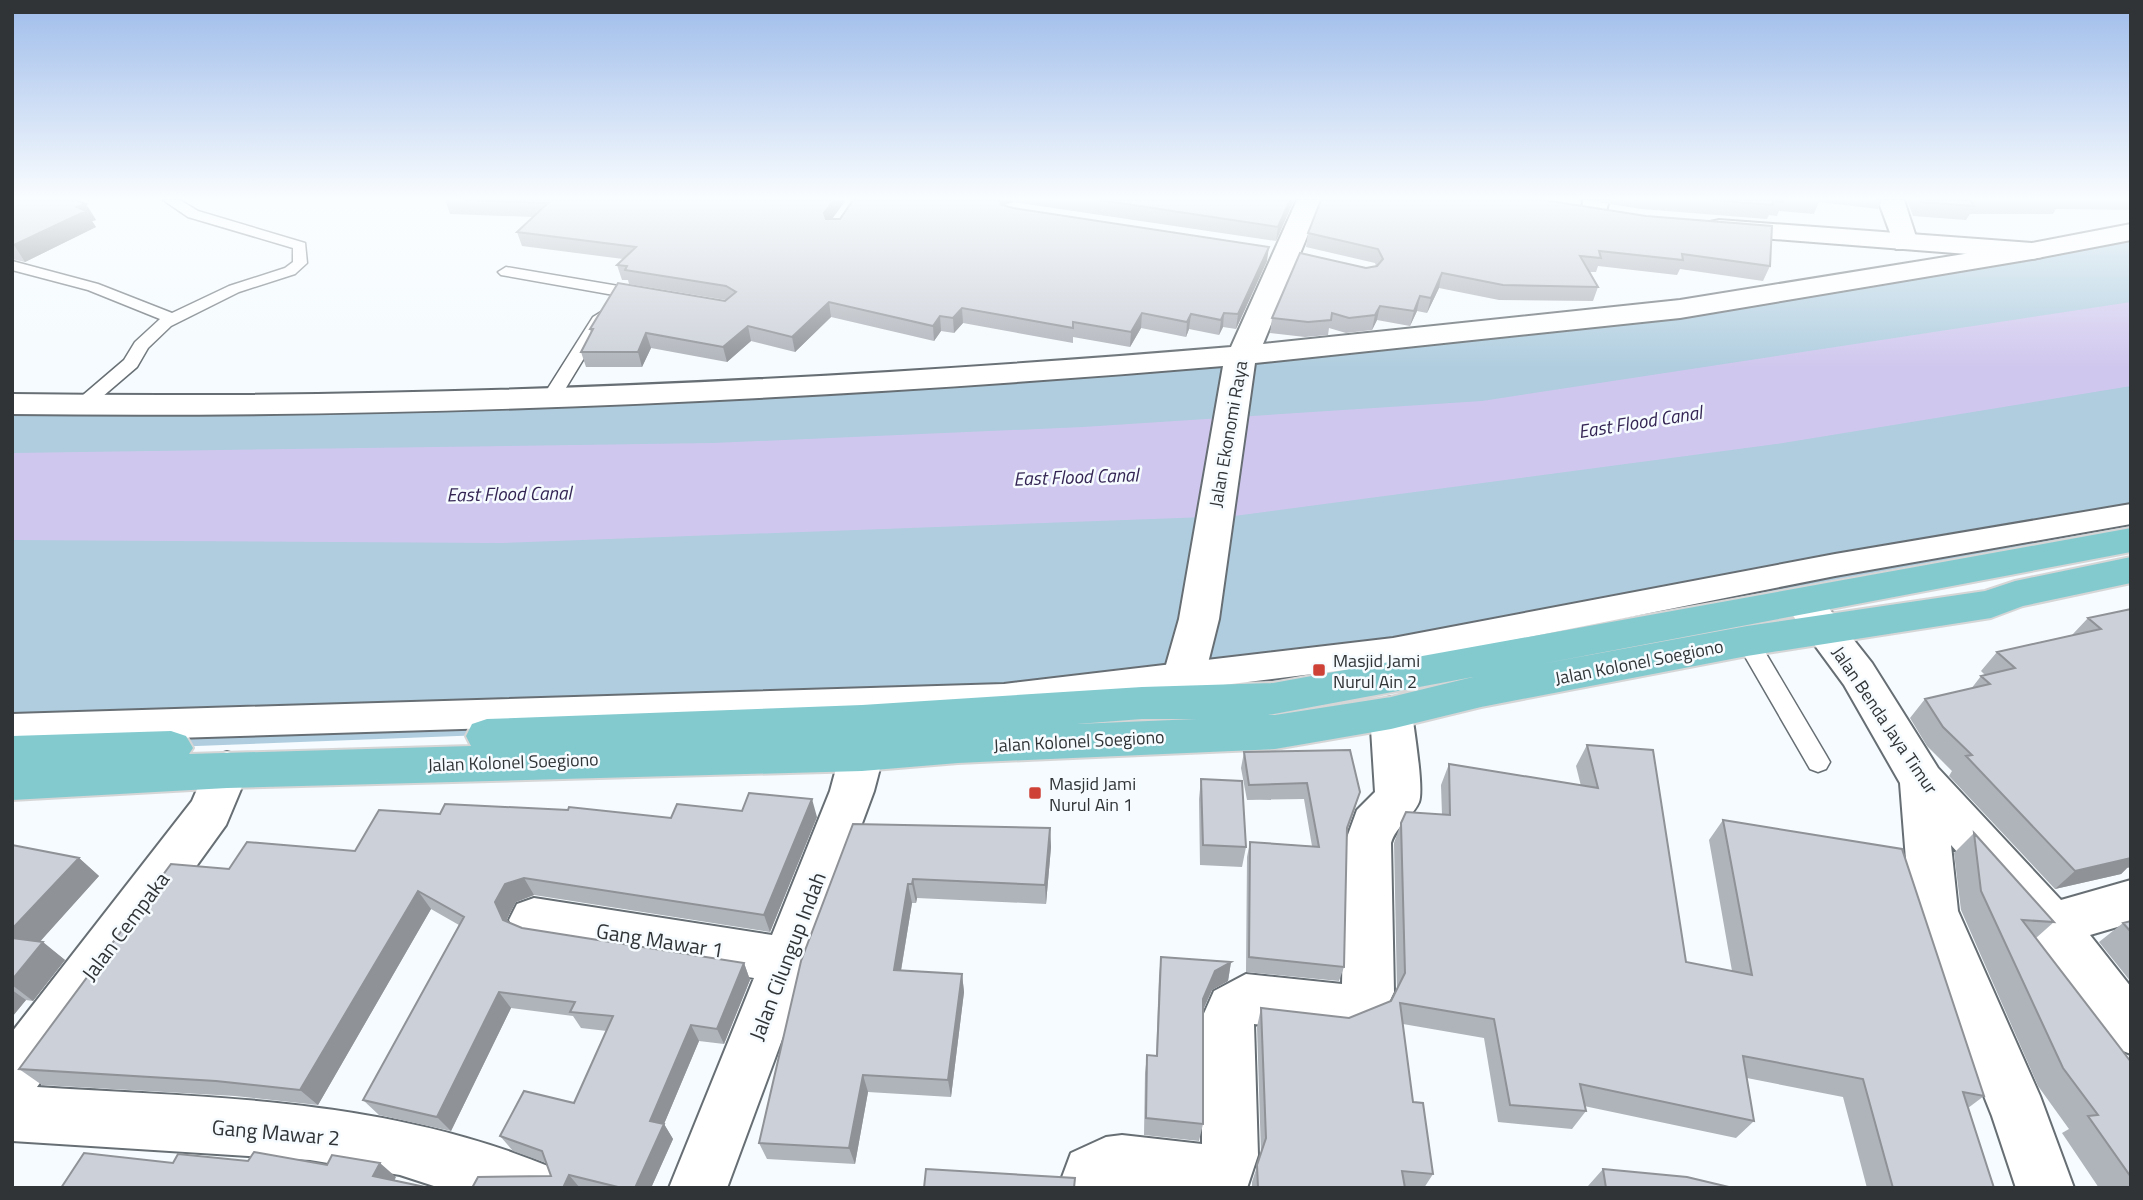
<svg xmlns="http://www.w3.org/2000/svg" width="2143" height="1200" font-family="'Titillium Web',sans-serif">
<rect width="100%" height="100%" fill="#f5fbfe"/>
<path fill="#afcddf" d="M2131 235V540L1383 678 614 730 12 753V403L552 396 1241 355 1683 308Z"/>
<path fill="#d0c7ee" d="M2131 302V386L1783 443 1234 516 501 543 12 540V453L713 443 1083 427 1482 401Z"/>
<g fill="none" stroke-linecap="round" stroke-linejoin="round">
<g stroke="#676f74" stroke-width="3">
<path id="service" d="M163 200H180L198 211 305 243 307 263 295 274 239 292 171 326 148 348 137 367 88 409H76L73 405 76 401 124 360 135 342 160 319 88 290 12 270V261L98 284 172 313 229 286 285 268 293 262V248L188 217Z
M506 267 642 290 650 295 642 300 501 275 498 272Z
M601 312 609 317 561 396 552 401 546 400 543 396 593 317Z
M1747 633 1755 635 1826 755 1830 762 1826 769 1818 772 1810 769 1736 641 1739 635Z"/>
</g>
<g stroke="#676f74" stroke-width="4">
<path id="pedestrian" d="M2131 504V524L1835 576 1393 664 1004 712 12 743V714L1004 684 1393 638 1835 554Z"/>
</g>
<g stroke="#676f74" stroke-width="4">
<path id="minor" d="M1297 200H1322L1263 344 1680 300 2032 243 2042 245 2045 251 2042 257 2032 259 1680 318 1255 363 1219 619 1204 679 1198 690 1183 695 1168 690 1162 679 1179 619 1223 366C821 400 416 419 12 414V394C419 400 826 381 1231 347Z
M1583 200H1609L1604 219H1586L1582 214Z
M1878 200H1904L1918 243 1914 249H1896Z
M1802 588 1816 592 1872 663 1938 768 2061 900 2131 880V923L2090 935 2131 987V1054L2112 1047 2035 941 1951 845 1958 911 2040 1096 2074 1188H2016L1992 1116 1910 911 1900 783 1844 685 1783 602 1788 592Z
M1391 697 1406 701 1412 713C1414 730 1424 789 1419 802 1412 818 1396 826 1391 843L1394 992 1381 1019 1342 1034 1254 1024 1258 1155 1247 1188H1058L1071 1153 1106 1137 1122 1135 1202 1144V1018L1214 991 1246 974 1342 984 1345 843 1357 810 1375 792 1370 713 1376 701Z
M862 705 877 710C891 736 881 764 874 791L727 1188H669L754 978 534 942 517 936 509 920 517 904 534 898 772 935 830 791 840 754 841 722 847 710Z
M227 752 243 757 249 770 226 825 37 1087C216 1098 385 1098 553 1168L562 1188H440L400 1175 310 1160 12 1141V1032L192 801 211 757Z"/>
</g>
<g stroke="#676f74" stroke-width="4">
<path id="tertiary" d="M1719 220 2032 243 2131 224V240L2032 259 1710 234 1706 228 1710 222Z"/>
</g>
<g stroke="#d6d6d7" stroke-width="4">
<path id="primary" d="M2131 528V552L1541 664 1747 626 1985 591 2015 581 2131 557V583L2023 606 1991 618 1747 656 1481 707 1391 729 1275 749 958 763 862 771 227 788 12 800V736L171 731 186 736 193 748 189 754 471 746 466 736 472 724 487 719 862 705 1142 687 1273 683ZM1473 677 1391 697 1275 715H1268ZM1142 719H1196L1077 724Z"/>
</g>
<use href="#service" fill="#fff" fill-rule="evenodd"/>
<use href="#pedestrian" fill="#fff" fill-rule="evenodd"/>
<use href="#minor" fill="#fff" fill-rule="evenodd"/>
<use href="#tertiary" fill="#fff" fill-rule="evenodd"/>
<use href="#primary" fill="#83cacf" fill-rule="evenodd"/>
</g>
<path fill="#afb3ba" d="M12 200 86 204 96 220 92 221 96 227 25 262 12 259Z
M445 200H846L832 219H840L853 200H1294L1276 241 1013 202 1004 205 1013 208 1267 261 1236 329 1223 327 1219 335 1189 329 1186 337 1141 328 1130 347 1073 337V343L963 323 954 333 941 331 934 341 831 317 795 352 751 341 727 362 651 348 642 367H586L581 352 591 333 590 329 726 300 629 284 628 280H622L617 265 623 259 522 246 517 232 533 217 450 214Z
M1321 200 1770 266 1763 281 1680 269 1677 275 1598 266 1596 272H1589L1598 287 1593 301 1499 300 1439 288 1427 313 1417 311 1410 326 1377 320 1372 330 1346 333 1329 328 1328 335 1305 337 1270 333 1272 318 1366 268 1376 266 1375 263 1306 247 1308 233Z
M1585 200H1883L1878 209 1819 202 1814 214 1779 211 1777 216 1769 215 1767 219 1641 209Z
M1907 200H2131V210L2056 209 2053 214H1970L1966 220 1913 216Z
M2131 609 2127 868 2121 874 2055 889 1949 776 1952 771 1927 746 1910 718 1925 699 1971 689 1981 676 1985 675 1981 671 1997 652 2072 635 2088 618Z
M1587 745 1686 962 1732 971 1709 840 1723 820 1984 1096 1968 1108 1994 1188H1867L1843 1097 1747 1078 1754 1121 1736 1138 1584 1106 1586 1111 1572 1129 1498 1122 1484 1038 1403 1024 1413 1102 1433 1174 1424 1188H1252V1182L1261 1154 1257 1027 1261 1008 1349 1018 1391 1001 1397 990 1394 843 1401 823 1442 815 1441 785 1449 764 1581 786 1576 766Z
M1244 752 1355 808 1347 831 1344 967 1339 981 1246 972 1247 857 1250 842 1312 846 1304 799 1247 800 1241 768Z
M1201 779 1246 847 1242 867 1200 865 1199 799Z
M742 811 817 817 770 932 534 895 516 902 507 919 508 922 522 928 744 963 750 980 724 1044 699 1041 664 1124 673 1139 651 1188H472L551 1176 546 1163 513 1151 500 1136 574 1103 607 1031 581 1028 573 1016 511 1008 451 1131 379 1115 363 1100 459 925 431 909 318 1105 235 1096 42 1085 19 1069 229 869 355 851 440 814 671 818Z
M853 824 1050 828 1051 847 1046 904 917 898 916 903H912L901 971 962 974 964 992 951 1097 868 1092 855 1164 767 1159 759 1143Z
M1974 833 2054 922 2036 938 2131 1062V1188H2099L2062 1133 2069 1129 2038 1086 1961 910 1954 853Z
M12 845 79 858 99 876 40 941 65 960 33 1001 26 1000 12 1017Z
M2131 921V982L2099 942 2123 923Z
M1161 957 1231 962 1228 981 1212 990 1203 1011V1124L1199 1141 1144 1135 1145 1073 1147 1055 1156 1056 1159 976Z
M1603 1169 1733 1188H1589L1588 1186Z"/>
<path fill="#8f9297" d="M834 200H846L826 227 824 213Z
M998 200H1013V202L1003 205Z
M1290 200H1294L1276 241 1278 227Z
M86 204 96 220 92 221 96 227 25 262 14 245 77 207Z
M1269 247 1267 261 1236 329 1238 314Z
M1442 273 1439 288 1427 313 1431 298Z
M1420 296 1417 311 1410 326 1414 311Z
M829 302 831 317 795 352 792 337Z
M1380 306 1377 320 1372 330 1375 315Z
M962 308 963 323 954 333 953 318Z
M1142 313 1141 328 1130 347 1131 332Z
M1224 313 1223 327 1219 335 1221 320Z
M1191 314 1189 329 1186 337 1187 322Z
M940 316 941 331 934 341 933 326Z
M748 326 751 341 727 362 723 347Z
M646 333 651 348 642 367 638 352Z
M1360 792 1355 808 1342 843 1347 828Z
M812 799 817 817 770 932 764 915Z
M1050 828 1051 847 1046 904 1045 885Z
M79 858 99 876 28 955 12 943V929Z
M2131 858V867L2127 868 2121 874 2055 889 2075 871Z
M524 878 534 895 516 902 507 919 515 937 503 920 495 902 505 884Z
M913 879 917 898 916 903 912 884Z
M908 884 912 903 898 988 894 970Z
M418 891 431 909 318 1105 300 1090Z
M43 942 65 960 33 1001 12 985V980Z
M1231 962 1228 981 1212 990 1199 1018 1203 999 1215 971Z
M744 963 750 980 724 1044 717 1029Z
M962 974 964 992 951 1097 948 1080Z
M12 990 26 1000 12 1017Z
M499 992 511 1008 451 1131 437 1117Z
M691 1025 699 1041 664 1124 673 1139 651 1188H635L650 1121Z
M863 1075 868 1092 855 1164 849 1148Z
M380 1163 396 1177 391 1188 373 1176Z
M569 1175 580 1188H563Z"/>
<path fill="#ccd0d8" stroke="#8f9297" stroke-width="2" d="M12 200H76L86 204 77 207 86 211 14 245H12Z
M463 200H834L824 213 826 219H840L853 200H999L1002 205 1013 208 1269 247 1238 314 1224 313 1221 320 1191 314 1187 322 1142 313 1131 332 1073 322V328L962 308 953 318 940 316 933 326 829 302 792 337 748 326 723 347 646 333 638 352H581L593 329H590L618 283 725 301 736 292 726 286 625 270 627 266 617 265 636 247 517 232 548 203Z
M1100 200H1290L1278 227Z
M1321 200H1544L1646 216 1772 226 1770 266 1682 254 1683 260 1599 251 1601 258 1580 256 1598 287 1503 285 1442 273 1431 298 1420 296 1414 311 1380 306 1375 315 1349 318 1332 313 1331 320 1308 322 1272 318 1300 253 1366 268 1377 266 1383 259 1378 249 1308 233Z
M1711 200H1782L1783 202 1773 201V205Z
M1920 200H1970L1974 206 1921 202Z
M2131 609V858L2075 871 1966 756 1972 755 1943 727 1925 699 1990 684 1981 676 2015 668 1997 652 2101 629 2088 618Z
M1587 745 1653 750 1686 962 1752 975 1723 820 1902 849 1984 1096 1963 1092 1994 1188H1893L1863 1079 1743 1056 1754 1121 1580 1084 1586 1111 1510 1105 1494 1019 1400 1003 1413 1102 1423 1103 1433 1174 1402 1171 1405 1188H1258L1257 1165 1266 1138 1261 1008 1349 1018 1391 1001 1405 973 1401 823 1406 812 1450 815 1449 764 1598 788Z
M1350 750 1360 792 1347 828 1344 967 1249 957 1250 842 1319 847 1307 783 1249 785 1244 752Z
M1201 779 1242 781 1246 847 1203 845Z
M749 793 812 799 764 915 524 878 505 884 495 902 503 920 522 928 744 963 717 1029 691 1025 650 1121 664 1124 635 1188H622L569 1175 563 1188H472L478 1177 551 1176 542 1151 500 1136 524 1091 574 1103 613 1016 570 1012 575 1002 499 992 437 1117 363 1100 464 917 418 891 300 1090 216 1081 19 1069 171 864 229 869 247 842 355 851 379 810 440 814 445 804 568 810 569 807 671 818 677 804 742 811Z
M853 824 1050 828 1045 885 913 879 912 884H908L894 970 962 974 948 1080 863 1075 849 1148 759 1143 801 961Z
M1974 833 2054 922 2022 920 2131 1062V1177L2088 1116 2098 1115 2063 1068 1981 891Z
M12 845 79 858 12 929Z
M2131 921V932L2123 923Z
M12 938 43 942 12 980Z
M1161 957 1231 962 1215 971 1203 999V1124L1146 1118 1147 1055 1157 1056Z
M254 1152 327 1165 332 1155 380 1163 373 1176 430 1188H61L84 1153 173 1163 178 1154 248 1161Z
M926 1169 1075 1178 1074 1188H924Z
M1603 1169 1687 1177 1733 1188H1606Z"/>
<linearGradient id="sky" x2="0" y2="1"><stop stop-color="#9ebcea"/><stop offset="0.54" stop-color="#fafdff"/><stop offset="1" stop-color="#fafdff" stop-opacity="0"/></linearGradient>
<rect width="2143" height="368" fill="url(#sky)"/>
<g fill="#ce4136" stroke="#f5fbfe" stroke-width="2.5">
<rect x="1312" y="663" width="14" height="14" rx="3.5"/>
<rect x="1028" y="786" width="14" height="14" rx="3.5"/>
</g>
<g text-anchor="middle" dominant-baseline="central" stroke-width="5" stroke-linejoin="round" paint-order="stroke">
<g font-size="18" fill="#313436" stroke="#f5fbfe">
<text transform="translate(1228 434) rotate(-80)">Jalan Ekonomi Raya</text>
<text transform="translate(1639 662) rotate(-11)">Jalan Kolonel Soegiono</text>
<text transform="translate(1885 720) rotate(56)">Jalan Benda Jaya Timur</text>
<text transform="translate(1079 741) rotate(-3)">Jalan Kolonel Soegiono</text>
<text transform="translate(513 762) rotate(-2)">Jalan Kolonel Soegiono</text>
</g>
<g font-size="18" fill="#313436" stroke="#f5fbfe" text-anchor="start">
<text x="1333" y="660">Masjid Jami<tspan x="1333" dy="21">Nurul Ain 2</tspan></text>
<text x="1049" y="783">Masjid Jami<tspan x="1049" dy="21">Nurul Ain 1</tspan></text>
</g>
<g font-size="19" font-style="italic" fill="#342554" stroke="#f5fbfe">
<text transform="translate(1640 421) rotate(-9)">East Flood Canal</text>
<text transform="translate(1076 476) rotate(-2)">East Flood Canal</text>
<text transform="translate(509 493) rotate(-1)">East Flood Canal</text>
</g>
<g font-size="21" fill="#313436" stroke="#f5fbfe">
<text transform="translate(125 926) rotate(-53)">Jalan Cempaka</text>
<text transform="translate(660 940) rotate(9)">Gang Mawar 1</text>
<text transform="translate(787 956) rotate(-69)">Jalan Cilungup Indah</text>
<text transform="translate(276 1132) rotate(5)">Gang Mawar 2</text>
</g>
</g>
<rect width="2143" height="1200" fill="none" stroke="#313436" stroke-width="28"/>
</svg>
